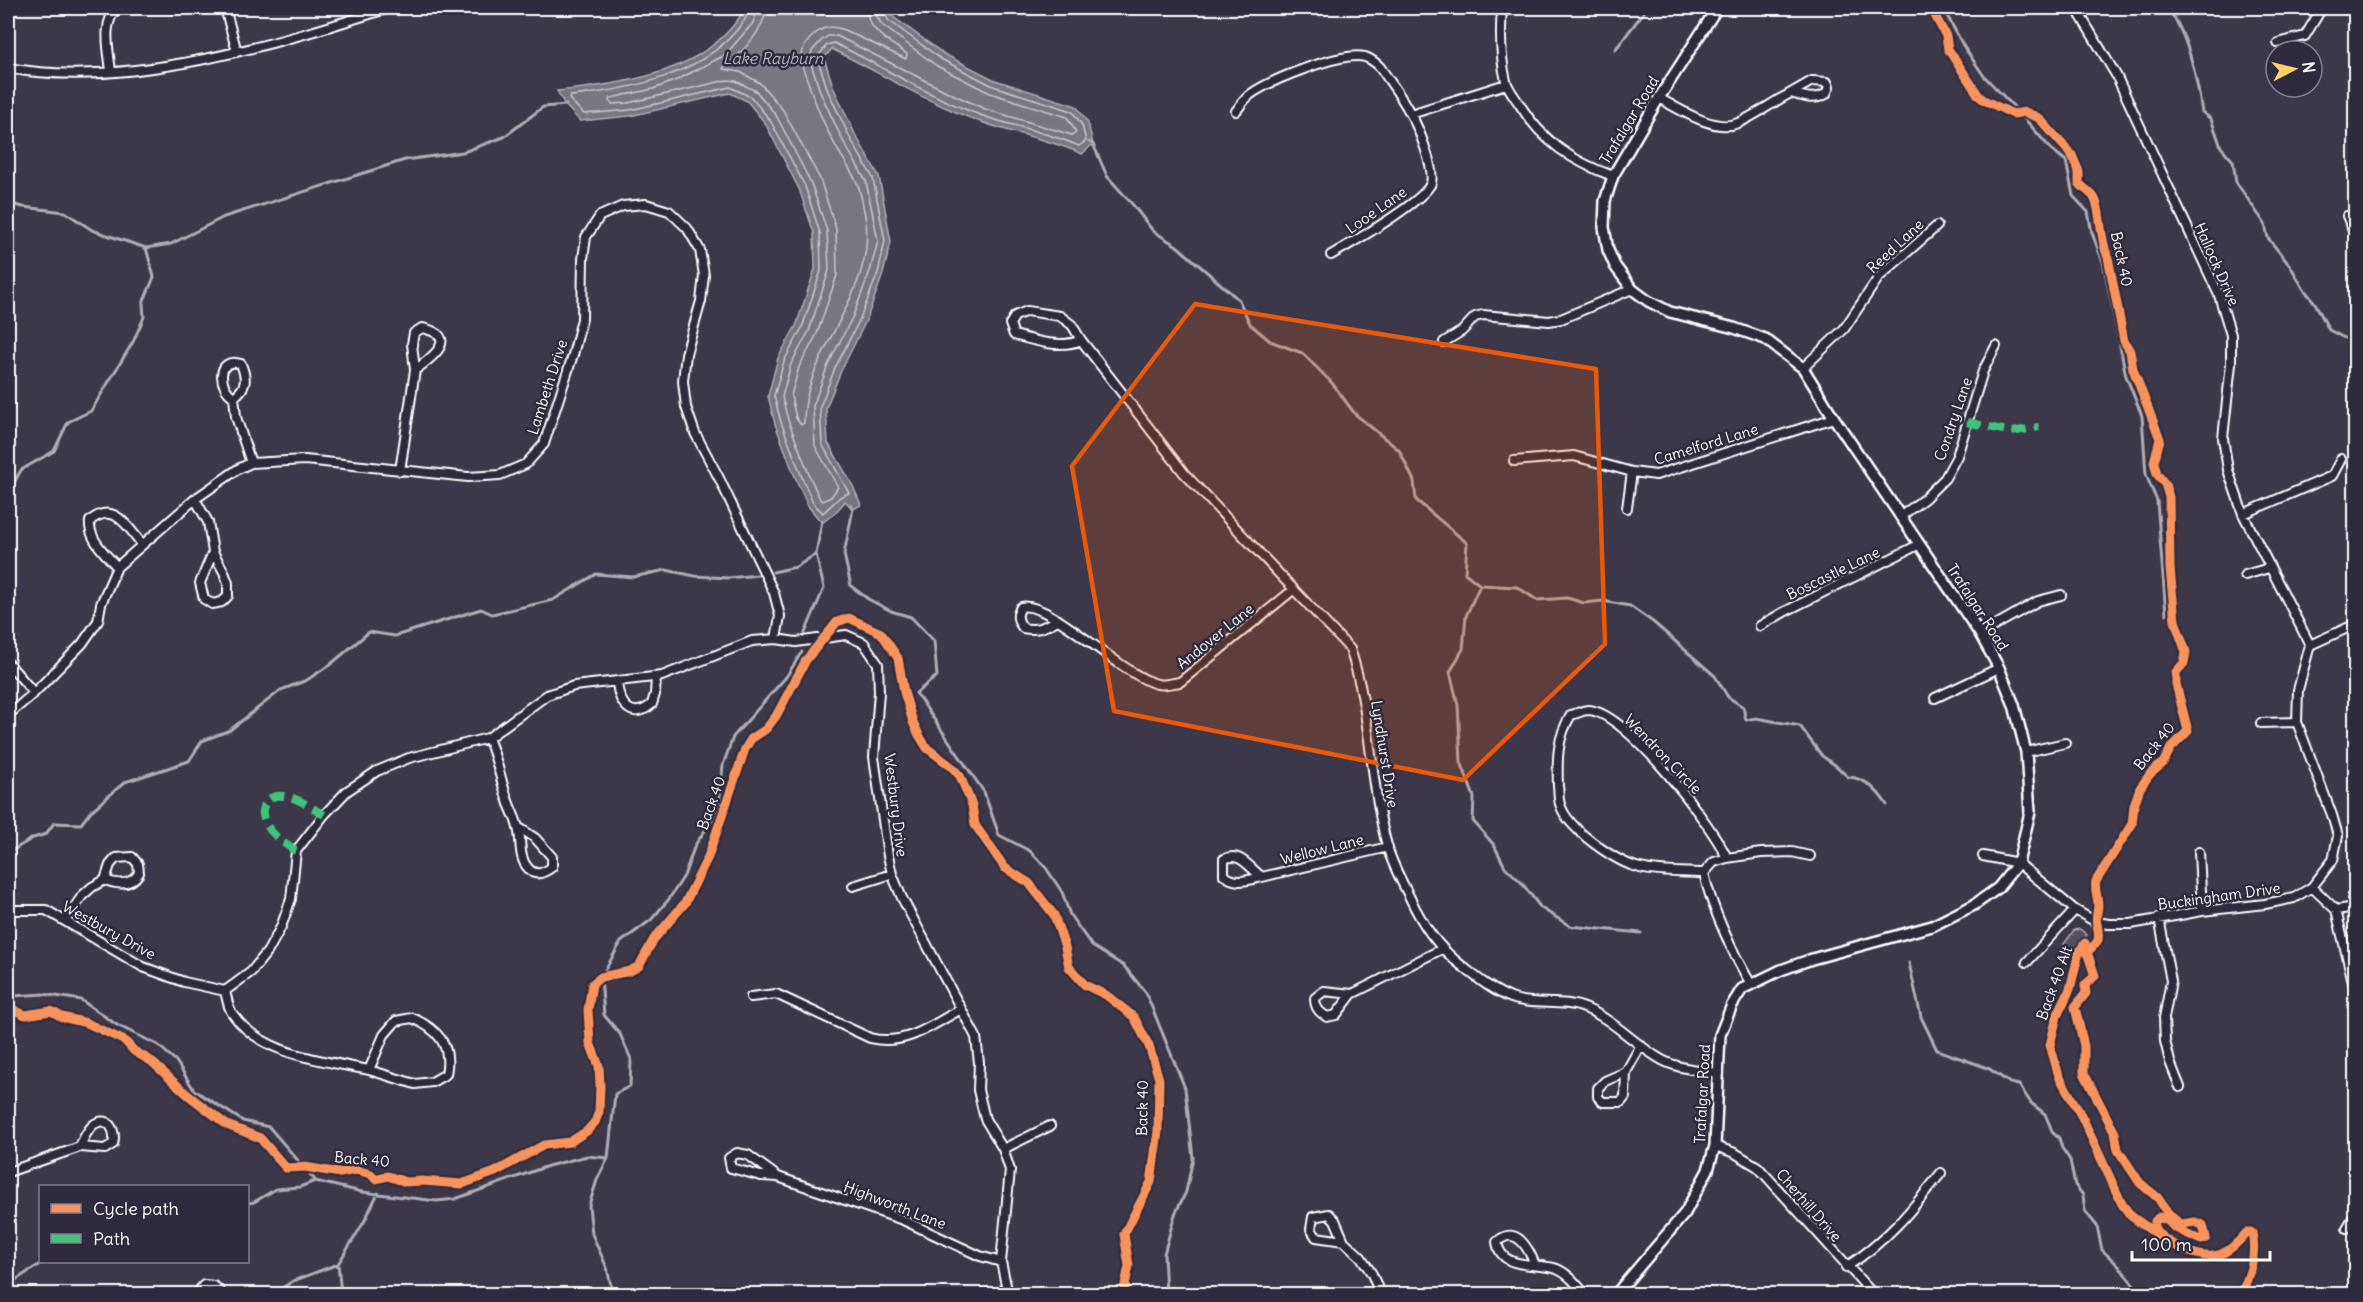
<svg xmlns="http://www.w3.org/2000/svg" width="2363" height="1302" font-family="Delius,sans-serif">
<rect width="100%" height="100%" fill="#3c3749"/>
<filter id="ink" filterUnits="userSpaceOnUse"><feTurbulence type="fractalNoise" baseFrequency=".0167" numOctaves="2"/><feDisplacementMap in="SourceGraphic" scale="12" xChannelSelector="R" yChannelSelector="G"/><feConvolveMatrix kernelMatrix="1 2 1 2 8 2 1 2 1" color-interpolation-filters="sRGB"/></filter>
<g filter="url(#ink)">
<path fill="#555060" stroke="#aaa8b0" stroke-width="1.5" d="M2080 929 2087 935 2076 949 2062 947 2074 930Z"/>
<path fill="#797682" stroke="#afadb4" stroke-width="1.5" d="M744 8H888L892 16 944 54 995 80 1076 106 1088 123 1093 144 1082 154C1049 139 1014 134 981 122 930 104 880 73 832 49L824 58 834 89 855 134 879 176 891 242 883 274 866 321 841 371 826 408 828 443 852 484 861 505 853 509 845 501C840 509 830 517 822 523L808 506 797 482 775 424 768 396 778 358 796 326 815 269 814 233 799 189 765 123 747 101 730 93 630 116 580 121 565 105 557 91C616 85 692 75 732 27 737 20 742 16 744 8Z"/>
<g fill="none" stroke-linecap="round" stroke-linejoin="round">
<path stroke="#c9c8cd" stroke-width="1.5" d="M749 8C748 18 742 23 736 31 698 76 627 90 571 96L569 99 584 114 630 110 730 87 751 97 770 120 805 186 820 233 821 271 802 328 784 361 774 396 781 422 803 480 813 503 823 513 840 497 849 493 822 444 820 407 835 368 860 319 878 273 885 241 873 178 849 136 828 91 818 60 819 55 827 45 834 43C884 67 931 98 983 116 1015 127 1048 132 1079 146L1086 141 1082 125 1072 111 993 86 941 59 888 20 883 8
M757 8 753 23 725 55 677 80 653 89 611 98 609 101 612 104 628 103 727 80 736 81 756 91 776 115 811 183 827 231 829 270 809 331 791 364 782 397 788 420 810 477 820 499 823 501 831 497 838 487 815 446 813 406 828 365 853 316 870 271 878 241 866 181 842 139 821 94 810 61 812 51 822 40 828 36H837L952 94 985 109 1072 135 1076 132 1067 117 990 93 937 66 882 25 876 15 875 8
M766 8C765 27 747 47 733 60 729 63 725 64 723 69L740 72 760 83 783 110 820 179 836 229 837 275 817 334 799 367 791 396 796 418 801 425 804 423C803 350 879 293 865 216 863 206 861 194 858 185 852 171 842 158 835 145 824 125 815 103 808 82 805 73 800 64 801 55 802 46 809 39 816 33 824 26 833 26 842 29L906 59 907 54C890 42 867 31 866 8"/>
<path stroke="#afadb4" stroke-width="3" d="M1943 8 1964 47 1984 76 2015 108
M2167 8C2188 32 2197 80 2202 112L2211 119 2221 147 2233 161 2236 182 2265 224 2268 238 2291 267 2303 288 2315 303 2329 330 2356 344
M1615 50 1647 8
M2024 118 2051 149 2066 161 2073 196 2088 212 2092 233 2103 262 2126 376 2142 416 2146 475 2157 501 2166 614
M1089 142 1093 144 1107 176 1133 205 1153 231 1177 246 1239 300 1250 324 1270 341 1302 353 1332 383 1355 414 1399 450 1414 481 1416 500 1467 543 1465 573 1480 585 1517 587 1537 600 1567 598 1584 603 1603 601 1630 606 1653 622 1715 676 1728 697 1743 707 1746 720 1756 718 1800 726 1822 756 1835 765 1848 777C1866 778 1877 790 1887 805
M8 203 23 207 65 212 92 230 146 248 171 244 224 217 405 160 463 152 504 137 543 107 566 105
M8 494 21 470 54 451 68 422 91 411 133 342 144 317 143 303 154 277 146 248
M850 505 853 509 844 554 851 586 868 599 891 611 911 617 934 641 937 676 916 693 984 792 999 835 1030 851 1046 868 1062 892 1070 915 1092 946 1124 966 1146 993 1185 1088 1193 1158 1186 1192 1175 1214 1164 1254 1166 1294
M773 572 796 567 816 554
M1480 585 1466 616 1463 649 1450 672 1458 705 1461 762 1474 797 1473 821 1494 845 1505 867 1521 882 1541 908 1570 926 1641 933
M805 633 824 588 816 554 822 521
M8 853 33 838 46 834 54 823 81 824 91 811 125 782 189 761 202 741 230 730 281 690 307 680 331 664 369 632 395 636 481 609 492 614 553 600 596 574 633 577 666 570 695 576 728 578 758 575
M1909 963 1921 1017 1937 1050 1988 1068 2010 1083 2019 1085 2031 1103 2045 1114 2053 1133 2059 1138 2062 1148 2070 1160 2075 1185 2083 1195 2085 1211 2097 1226 2102 1250 2118 1265 2141 1294
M14 996 43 994 81 1000 117 1025 158 1045 176 1061 194 1090 243 1121 269 1127 315 1180
M248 1203 254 1202 276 1189 300 1187 315 1181 362 1192 437 1201 455 1199 548 1166 587 1156 608 1158
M338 1264 341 1294
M8 1285 43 1262
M273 1294 293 1281 338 1264 364 1222 378 1193
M613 1294 607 1268 592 1234 589 1205 597 1180 608 1158 615 1094 630 1086 631 1059 620 1034 604 1015 601 977 621 942 651 920 669 899 684 876 695 845 711 822 719 803 723 765 733 737 786 677 802 652"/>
<g stroke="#fff" stroke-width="12">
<path id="minor" d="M225 8 237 52
M1502 8C1500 33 1500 56 1506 81 1508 89 1515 97 1520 105 1542 141 1573 162 1613 176
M2076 8 2116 75 2219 295 2231 335V364L2223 438 2228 470 2243 514 2310 645
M2278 43 2305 36 2322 8
M8 68C128 90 275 44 389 8
M111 71C109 52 101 21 118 8
M1659 98C1679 109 1715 133 1738 123 1756 115 1773 102 1791 93 1804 97 1814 101 1826 94L1829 87 1827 82 1812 81 1791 93
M1236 111C1240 106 1245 98 1251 94 1271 80 1341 51 1365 57 1371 59 1375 62 1380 67 1390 82 1402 97 1410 113 1418 126 1435 169 1431 183 1425 201 1350 244 1331 255
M1411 114 1506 84
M2347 216 2356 237
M1081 340 1072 325 1060 316 1027 311 1015 316 1010 324 1014 335C1035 341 1062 349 1081 340L1184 473 1350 649C1372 713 1369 783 1388 849 1393 866 1402 882 1410 898 1424 927 1437 946 1462 966 1477 978 1493 991 1511 998 1534 1007 1562 998 1587 1009 1615 1021 1635 1045 1662 1060 1679 1069 1699 1070 1719 1073
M1444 342 1462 331 1475 317 1483 315 1549 321 1561 319 1632 289
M1803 368 1844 329 1879 277 1937 226
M234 397C217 387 217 356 241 364 247 379 247 387 234 397L236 417 251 463
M1514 461 1574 456 1632 472 1656 475 1834 418
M400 471 415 370C432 358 461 336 422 328L414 333 412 344 415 370
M195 499 208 522 213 552 200 583 204 599 212 604 222 602 228 596V583L224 572 213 552
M1627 508 1632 472
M2243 514 2332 476 2341 459
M1900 517 1925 498 1945 478 1957 456 1983 371 1996 346
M117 567C106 554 88 539 90 521 114 501 127 526 142 544
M2245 575 2269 568
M1058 620C1044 627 1038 631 1023 628 1017 620 1016 615 1021 607 1050 600 1121 675 1157 684 1163 686 1172 683 1180 682L1293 590
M1760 626 1784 612 1918 545
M1980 634 2038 601 2061 595
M8 663 34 693
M617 683C619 703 631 722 652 704L655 694 656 677
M1935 698 1999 668
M8 715 34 693 82 644 98 621 101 604 117 567 195 499 238 469 251 463 305 460 468 477 500 475 526 464 544 444 573 355 582 319 583 259 586 237 600 216 623 206 646 204 669 211 687 228 700 250 704 275 701 301 686 354 683 381 686 407 695 433 719 478 774 593 780 616 776 639
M2261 723 2297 722
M488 738C498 761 500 779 508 801 511 810 516 818 518 828 522 840 518 858 528 868 535 877 544 873 552 867V857L535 838 518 827
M2026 752 2065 743
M2199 852 2202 911
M1983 856 2018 863 2075 910 2096 922 2109 924H2131L2202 911 2265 904 2294 898 2312 887 2333 860 2338 836 2332 815 2297 722 2298 690 2310 645 2356 624
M1704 873C1684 872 1660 873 1640 868 1616 862 1567 829 1560 804 1558 798 1559 791 1558 786 1557 760 1557 737 1571 715 1576 714 1583 710 1588 710 1626 711 1712 825 1727 858
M1262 877C1248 880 1236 885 1224 875V859C1241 851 1249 868 1262 877L1388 847
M853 886 892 874
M2312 887 2336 910 2356 995
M8 910H46L143 967 184 982 225 991 251 972 268 951 281 927 291 899 296 851 324 815 347 791 377 771 409 758 488 738 547 695 574 686 662 676 752 641 776 639 796 642 846 635 864 643 878 664 879 692 874 757 888 856 892 874 902 898 976 1037 979 1063 978 1090 985 1119 1003 1149 1010 1170 1001 1262 1008 1294
M2336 910 2356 907
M2159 918 2171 981 2164 1018 2165 1041 2170 1062 2180 1087
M65 921 82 896 92 887 105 880C118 885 131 886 139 873L138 864 132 857 116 858 110 865 105 880
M2027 962 2075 910
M1751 984C1733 954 1711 907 1704 873L1714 862 1727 858 1761 853 1792 852 1810 856
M225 991C227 999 228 1007 232 1013 261 1056 323 1060 369 1070
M1352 994 1336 1015 1327 1017C1319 1012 1315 1008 1315 998L1324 991 1352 994 1442 949
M751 997 776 994 870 1038C905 1047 932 1025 961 1009
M412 1018C438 1029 452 1045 446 1074L432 1082 415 1084 369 1070 384 1035 396 1021Z
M1626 1072 1625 1097 1621 1102H1603L1598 1097V1088L1605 1081 1626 1072 1641 1045
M1715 1146 1735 1153 1758 1167 1873 1294
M1003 1149 1050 1126
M8 1172 80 1147 105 1149 113 1144C117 1131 108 1114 93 1125 87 1131 83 1139 80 1147
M778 1177 761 1176 731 1168 729 1158 737 1153 748 1155 778 1177 903 1220 980 1256 1001 1262
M2347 1228 2356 1213
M1344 1241 1316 1237 1311 1229 1313 1217 1329 1214 1335 1220 1344 1241 1361 1257 1372 1274 1380 1294
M1535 1265C1529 1249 1516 1224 1497 1242 1501 1271 1536 1262 1557 1269 1569 1274 1577 1285 1585 1294
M1846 1267C1887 1241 1911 1211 1941 1173
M196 1294 204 1285C213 1285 217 1286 221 1294"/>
</g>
<g stroke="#fff" stroke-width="14">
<path id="tertiary" d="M1616 1294 1685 1213 1708 1170 1715 1146 1720 1035 1732 1005 1742 989 1781 970 1812 959 1932 926 1974 905 1998 888 2018 863 2030 812 2026 752 2014 705 1999 668 1980 634 1834 418 1803 368 1765 339 1734 328 1670 312 1648 301 1632 289 1615 266 1608 250 1604 227 1605 201 1613 176 1659 98 1717 8"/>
</g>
<use href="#minor" stroke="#2f2a3d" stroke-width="8"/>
<use href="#tertiary" stroke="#2f2a3d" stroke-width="9"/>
<path stroke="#40c37c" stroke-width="8" stroke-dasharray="15 8" stroke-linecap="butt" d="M1967 422 2011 432 2039 427
M296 851C282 843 255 823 265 804 269 796 277 795 285 796 299 798 312 808 324 815"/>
<g stroke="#2f2a3d" stroke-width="13">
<path id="cycleway" d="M1931 8 1946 36 1948 49 1979 96 1984 100 2013 114 2025 112 2039 118 2072 155 2079 172V183C2083 188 2089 191 2093 196 2102 207 2099 239 2108 257L2124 341 2130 351 2133 369 2160 439 2154 462 2157 474 2165 484 2169 497 2170 568 2175 621 2186 652 2184 663 2176 672V684L2188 731 2171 748 2163 763 2150 774 2140 788 2134 805 2132 824 2096 881C2094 890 2098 896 2098 905 2098 911 2095 918 2097 924 2100 940 2100 941 2087 952L2095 976 2085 985 2086 993 2075 1007 2084 1046V1073L2115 1133 2118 1150 2140 1183 2158 1198 2169 1215 2181 1224 2195 1222 2203 1225 2206 1238 2201 1240 2175 1228 2167 1220 2160 1217 2155 1221 2154 1228C2162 1239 2169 1242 2180 1248 2210 1262 2225 1259 2246 1233H2252C2257 1255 2250 1274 2241 1294
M2085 943 2079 952 2070 989 2057 1016 2050 1045 2059 1076 2082 1117 2122 1204 2131 1216 2159 1236
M8 1007 25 1015 51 1011 62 1017 87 1023 125 1041 134 1051 151 1061 188 1095 227 1125 260 1138 286 1168 305 1167 340 1173 356 1170 371 1174 375 1179 388 1176 406 1182 422 1181 462 1184 495 1172 544 1145 570 1142 587 1131 595 1122 599 1112 600 1086 599 1066 590 1043 588 1010 592 984 601 977 630 971 639 966 654 939 685 903 708 857 745 749 751 739 766 729 776 716 806 660 837 622 849 618 881 633 898 658 904 692 913 722 919 735 927 748 952 767 960 776 972 805 975 825 1005 868 1029 883 1054 915 1065 947 1069 967 1085 985 1106 995 1134 1017 1149 1046 1159 1079 1158 1131 1151 1182 1124 1234 1129 1266 1123 1294"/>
</g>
<use href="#cycleway" stroke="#f8935d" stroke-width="9"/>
</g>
</g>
<path fill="#e8590c" fill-opacity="0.2" stroke="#e8590c" stroke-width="4.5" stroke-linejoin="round" d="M1195 304 1596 369 1605 644 1463 780 1114 711 1072 466Z"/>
<g text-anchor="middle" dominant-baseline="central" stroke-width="5" stroke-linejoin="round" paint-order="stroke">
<g font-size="15" fill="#fff" stroke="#2f2a3d">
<text transform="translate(1629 120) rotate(-59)">Trafalgar Road</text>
<text transform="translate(1376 210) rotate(-35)">Looe Lane</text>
<text transform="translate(1895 246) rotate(-43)">Reed Lane</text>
<text transform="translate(2122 259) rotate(78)">Back 40</text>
<text transform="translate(2217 264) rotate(66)">Hallock Drive</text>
<text transform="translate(547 387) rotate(-72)">Lambeth Drive</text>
<text transform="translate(1953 419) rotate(-71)">Condry Lane</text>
<text transform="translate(1706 444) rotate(-17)">Camelford Lane</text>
<text transform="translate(1833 573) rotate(-26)">Boscastle Lane</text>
<text transform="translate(1978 607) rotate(57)">Trafalgar Road</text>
<text transform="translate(1215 636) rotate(-39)">Andover Lane</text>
<text transform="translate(2154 746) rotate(-52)">Back 40</text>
<text transform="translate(1385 754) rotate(81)">Lyndhurst Drive</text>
<text transform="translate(1663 754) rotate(46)">Wendron Circle</text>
<text transform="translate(711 803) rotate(-70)">Back 40</text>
<text transform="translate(896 805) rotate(83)">Westbury Drive</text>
<text transform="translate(1322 849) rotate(-14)">Wellow Lane</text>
<text transform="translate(2219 896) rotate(-8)">Buckingham Drive</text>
<text transform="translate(109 930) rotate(29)">Westbury Drive</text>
<text transform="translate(2054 983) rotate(-70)">Back 40 Alt</text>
<text transform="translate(1702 1094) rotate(-87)">Trafalgar Road</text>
<text transform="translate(1142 1108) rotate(-89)">Back 40</text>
<text transform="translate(362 1159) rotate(5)">Back 40</text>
<text transform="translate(895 1205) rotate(21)">Highworth Lane</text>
<text transform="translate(1809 1205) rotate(49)">Cherhill Drive</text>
</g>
<g font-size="16" font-style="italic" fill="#b5b4ba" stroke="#2f2a3d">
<text x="773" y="58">Lake Rayburn</text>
</g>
</g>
<rect width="2363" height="1302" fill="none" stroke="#2f2a3d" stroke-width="30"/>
<rect x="15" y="15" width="2333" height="1272" fill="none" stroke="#fff" stroke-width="2" filter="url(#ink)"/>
<rect x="39" y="1185" width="210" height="78" fill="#2f2a3d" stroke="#827f8b" stroke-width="1.5"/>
<rect x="51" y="1204" width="30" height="9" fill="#f8935d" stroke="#827f8b" stroke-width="1.5"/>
<text x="93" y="1215" font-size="18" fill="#ffffff">Cycle path</text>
<rect x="51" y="1234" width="30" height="9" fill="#40c37c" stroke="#827f8b" stroke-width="1.5"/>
<text x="93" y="1245" font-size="18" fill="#ffffff">Path</text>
<g transform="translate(2294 69) rotate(83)"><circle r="28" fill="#2f2a3d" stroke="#827f8b" stroke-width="1.5"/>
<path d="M0-4.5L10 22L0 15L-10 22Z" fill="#ffd166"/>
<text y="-9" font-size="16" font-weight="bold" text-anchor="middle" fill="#ffffff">N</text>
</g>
<path d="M2132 1251v9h138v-9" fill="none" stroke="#ffffff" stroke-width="3"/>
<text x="2141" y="1251" font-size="18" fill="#ffffff" stroke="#2f2a3d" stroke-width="4.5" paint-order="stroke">100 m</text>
</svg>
